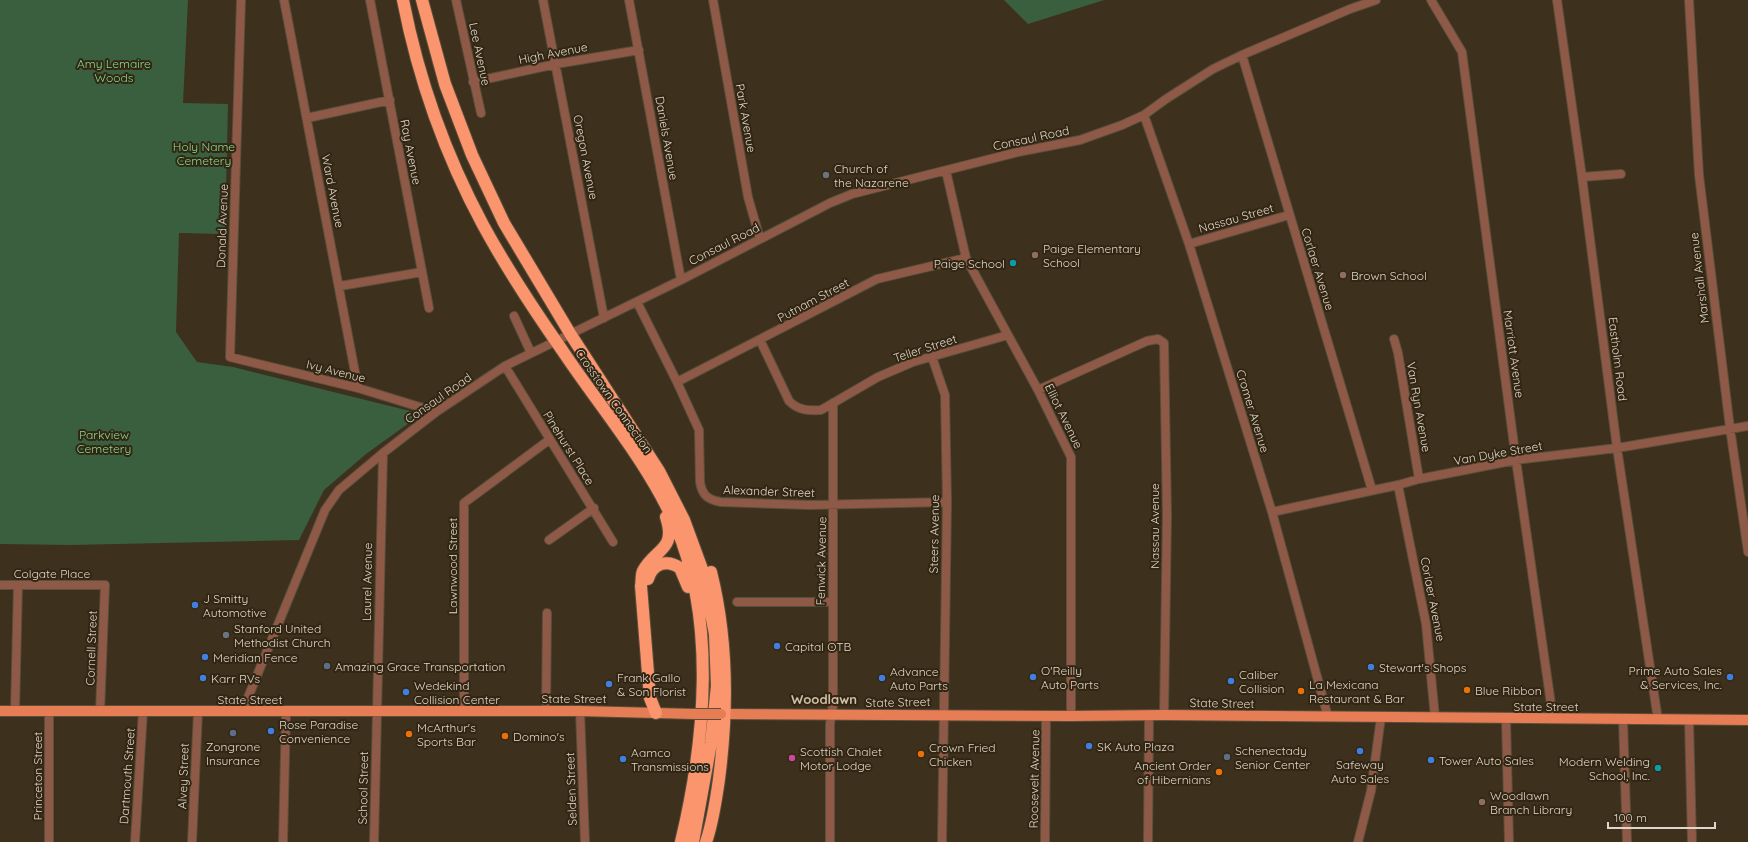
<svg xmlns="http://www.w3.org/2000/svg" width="1748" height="842" font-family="Quicksand,sans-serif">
<rect width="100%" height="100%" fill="#3d301c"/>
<path fill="#395f3f" d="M0 0H188L183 103 228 104 225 234 179 233 176 332 197 362 233 367 410 411 416 418 366 454 324 490 299 540 71 545 0 544Z
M1004 0H1104L1028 24Z"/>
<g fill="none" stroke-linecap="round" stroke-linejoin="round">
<g stroke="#5a4e3c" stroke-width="10">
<path id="minor" d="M241 0 230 357 358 388 436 412
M284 0 358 388
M370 0 429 308
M456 0 481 113
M543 0 604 318
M629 0 681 280
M713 0 748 197 760 239
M1431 0 1462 52 1516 460 1553 718
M1557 0 1582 177 1617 448 1658 720
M1689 0 1699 175 1730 428 1748 552
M1242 55 1372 490
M473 82 556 64 639 50
M1144 115 1189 244 1272 512 1328 717
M307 118 390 100
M946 171 966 258 1038 390 1071 457V716
M1582 177 1621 174
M1189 244 1289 215
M340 286 422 272
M637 302 677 382 699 430 700 482C702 495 708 500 721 502L810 505 947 502
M514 316 531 353
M1394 339 1398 353 1419 479
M760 340 789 401C798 410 808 411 821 410L878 377 913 362 1008 335
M932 357 945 395 947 502 942 842
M505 366 613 542
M677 382 877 279 966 258
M1038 390 1147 341 1158 339 1164 343 1167 515 1164 715
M1398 485 1426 624 1435 717
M1272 512 1398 485 1419 479 1516 460 1617 448 1748 426
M549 540 594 508
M0 585H105L100 712
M737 602H833
M49 710V842
M15 711 18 585
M464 711V503L549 440
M546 711 547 613
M580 711 585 842
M242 712 325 510 339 490 383 453 436 412 505 366 681 280 830 203 852 194 1018 152 1080 140 1122 125 1144 115 1166 99 1213 69 1242 55 1350 9 1376 0
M1506 719 1509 842
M1623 720 1627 842
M1689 720 1692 842
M135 842 143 711
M192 842 198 712
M283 842 286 712
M374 842 383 453
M830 842V724L833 705V403
M1045 842 1046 716
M1148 842 1149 715
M1358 842 1371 791 1381 717"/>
</g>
<g stroke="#5a4e3c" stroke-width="12">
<path id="major" d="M0 711H580L694 714
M721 714 1071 716 1164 715 1748 720"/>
</g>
<g stroke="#5a4e3c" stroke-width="14">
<path id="highway" d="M403 0C418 77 446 156 483 225 507 269 534 310 562 350 600 407 647 461 675 524 717 621 705 742 681 842
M422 0 445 84 472 155 504 223 571 335 659 471 684 520 702 569 715 634 717 686 711 743 693 842
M648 579C653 563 667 559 680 568L688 587
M656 713 650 698 641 586C642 581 641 575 643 571 655 548 677 551 666 517
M706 842C713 822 716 800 719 779 728 710 728 640 711 572"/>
</g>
<use href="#minor" stroke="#8e5a47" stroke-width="8"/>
<use href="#major" stroke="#e67d54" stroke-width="10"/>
<use href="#highway" stroke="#fa956e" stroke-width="12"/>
<g stroke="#5a4e3c" stroke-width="12" stroke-linecap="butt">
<path id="major-bridge" d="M694 714H721"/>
</g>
<use href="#major-bridge" stroke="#e67d54" stroke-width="10"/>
</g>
<g fill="#6b7280" stroke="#322613" stroke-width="1.5">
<circle cx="826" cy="175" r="4"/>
<circle cx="226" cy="635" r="4"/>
</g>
<g fill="#8d6e63" stroke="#322613" stroke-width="1.5">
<circle cx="1035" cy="255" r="4"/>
<circle cx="1343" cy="275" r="4"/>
<circle cx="1482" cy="802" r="4"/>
</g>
<g fill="#0f9aa8" stroke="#322613" stroke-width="1.5">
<circle cx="1013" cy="263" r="4"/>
<circle cx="1658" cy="768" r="4"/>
</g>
<g fill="#3f7fe0" stroke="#322613" stroke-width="1.5">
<circle cx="195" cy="605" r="4"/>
<circle cx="777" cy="646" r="4"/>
<circle cx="205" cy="657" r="4"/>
<circle cx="1371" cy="667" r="4"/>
<circle cx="1033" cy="677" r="4"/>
<circle cx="1730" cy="677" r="4"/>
<circle cx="203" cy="678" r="4"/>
<circle cx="882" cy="678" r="4"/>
<circle cx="1231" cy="681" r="4"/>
<circle cx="609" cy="684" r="4"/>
<circle cx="406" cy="692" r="4"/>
<circle cx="271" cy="731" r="4"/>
<circle cx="1089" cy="746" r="4"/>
<circle cx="1360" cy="751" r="4"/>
<circle cx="623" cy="759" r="4"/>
<circle cx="1431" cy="760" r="4"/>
</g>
<g fill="#5c6f8a" stroke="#322613" stroke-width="1.5">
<circle cx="327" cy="666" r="4"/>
<circle cx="233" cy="733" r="4"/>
<circle cx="1227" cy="757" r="4"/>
</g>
<g fill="#e8710a" stroke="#322613" stroke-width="1.5">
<circle cx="1467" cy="690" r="4"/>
<circle cx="1301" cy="691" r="4"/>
<circle cx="409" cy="734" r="4"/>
<circle cx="505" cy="736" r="4"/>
<circle cx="921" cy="754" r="4"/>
<circle cx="1219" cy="772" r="4"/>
</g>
<circle fill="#d1479c" stroke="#322613" stroke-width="1.5" cx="792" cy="758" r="4"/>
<g text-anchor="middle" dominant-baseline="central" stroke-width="4" stroke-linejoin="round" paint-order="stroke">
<g font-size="12" fill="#dfd7cb" stroke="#322613">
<text transform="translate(553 53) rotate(-11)">High Avenue</text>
<text transform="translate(480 54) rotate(78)">Lee Avenue</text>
<text transform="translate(746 118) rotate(80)">Park Avenue</text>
<text transform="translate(667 138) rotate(80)">Daniels Avenue</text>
<text transform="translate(1031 138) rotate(-12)">Consaul Road</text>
<text transform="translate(411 152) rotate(79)">Ray Avenue</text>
<text transform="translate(586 157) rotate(79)">Oregon Avenue</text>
<text transform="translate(333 191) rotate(79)">Ward Avenue</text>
<text transform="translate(1236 218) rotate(-16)">Nassau Street</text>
<text transform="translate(222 226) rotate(-88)">Donald Avenue</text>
<text transform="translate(724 244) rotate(-27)">Consaul Road</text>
<text transform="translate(1318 269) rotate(73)">Corlaer Avenue</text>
<text transform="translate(1699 278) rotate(-97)">Marshall Avenue</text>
<text transform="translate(813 300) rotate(-28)">Putnam Street</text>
<text transform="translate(925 348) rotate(-18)">Teller Street</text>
<text transform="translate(1514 354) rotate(82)">Marriott Avenue</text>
<text transform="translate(1618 359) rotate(83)">Eastholm Road</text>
<text transform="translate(336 371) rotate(14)">Ivy Avenue</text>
<text transform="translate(438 398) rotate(-35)">Consaul Road</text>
<text transform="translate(614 401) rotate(55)">Crosstown Connection</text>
<text transform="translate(1419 407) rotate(80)">Van Ryn Avenue</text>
<text transform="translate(1253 411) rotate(73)">Cromer Avenue</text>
<text transform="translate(1064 416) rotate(64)">Elliot Avenue</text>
<text transform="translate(569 448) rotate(58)">Pinehurst Place</text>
<text transform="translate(1498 453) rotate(-10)">Van Dyke Street</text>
<text transform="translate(769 491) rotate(2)">Alexander Street</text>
<text transform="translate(1154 526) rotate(-90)">Nassau Avenue</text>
<text transform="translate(934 534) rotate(-89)">Steers Avenue</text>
<text transform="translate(821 561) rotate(-89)">Fenwick Avenue</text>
<text transform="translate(452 566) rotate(-90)">Lawnwood Street</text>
<text x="52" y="573">Colgate Place</text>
<text transform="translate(367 582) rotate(-89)">Laurel Avenue</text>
<text transform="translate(1433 599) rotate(79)">Corlaer Avenue</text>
<text transform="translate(91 648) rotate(-88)">Cornell Street</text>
<text x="574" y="698">State Street</text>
<text x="250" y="699">State Street</text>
<text transform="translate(898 702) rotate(-1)">State Street</text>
<text transform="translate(1222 703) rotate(1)">State Street</text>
<text x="1546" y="706">State Street</text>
<text transform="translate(37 776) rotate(-90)">Princeton Street</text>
<text transform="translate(127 776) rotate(-86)">Dartmouth Street</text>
<text transform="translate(183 776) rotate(-88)">Alvey Street</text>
<text transform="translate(1034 779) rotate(-89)">Roosevelt Avenue</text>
<text transform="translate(363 788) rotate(-89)">School Street</text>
<text transform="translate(571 789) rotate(-92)">Selden Street</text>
</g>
<g font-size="12" fill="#81dc91" stroke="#322613">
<text x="114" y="63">Amy Lemaire<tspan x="114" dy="14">Woods</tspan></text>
<text x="204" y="146">Holy Name<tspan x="204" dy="14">Cemetery</tspan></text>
<text x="104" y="434">Parkview<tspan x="104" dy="14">Cemetery</tspan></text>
</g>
<g font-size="12" fill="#dfd7cb" stroke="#322613" text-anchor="start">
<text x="834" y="168">Church of<tspan x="834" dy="14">the Nazarene</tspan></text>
<text x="1043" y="248">Paige Elementary<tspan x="1043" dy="14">School</tspan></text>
<text x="1005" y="263" text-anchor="end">Paige School</text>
<text x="1351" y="275">Brown School</text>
<text x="203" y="598">J Smitty<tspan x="203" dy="14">Automotive</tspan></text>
<text x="234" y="628">Stanford United<tspan x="234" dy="14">Methodist Church</tspan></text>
<text x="785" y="646">Capital OTB</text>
<text x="213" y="657">Meridian Fence</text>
<text x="335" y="666">Amazing Grace Transportation</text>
<text x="1379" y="667">Stewart's Shops</text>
<text x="1041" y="670">O'Reilly<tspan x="1041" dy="14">Auto Parts</tspan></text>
<text x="1722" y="670" text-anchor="end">Prime Auto Sales<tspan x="1722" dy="14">&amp; Services, Inc.</tspan></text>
<text x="890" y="671">Advance<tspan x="890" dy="14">Auto Parts</tspan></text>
<text x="1239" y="674">Caliber<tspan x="1239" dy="14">Collision</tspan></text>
<text x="617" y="677">Frank Gallo<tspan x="617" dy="14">&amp; Son Florist</tspan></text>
<text x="211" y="678">Karr RVs</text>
<text x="1309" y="684">La Mexicana<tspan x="1309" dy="14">Restaurant &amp; Bar</tspan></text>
<text x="414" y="685">Wedekind<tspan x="414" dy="14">Collision Center</tspan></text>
<text x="1475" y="690">Blue Ribbon</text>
<text x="279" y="724">Rose Paradise<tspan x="279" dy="14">Convenience</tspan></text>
<text x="417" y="727">McArthur's<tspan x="417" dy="14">Sports Bar</tspan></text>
<text x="513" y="736">Domino's</text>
<text x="233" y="746" text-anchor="middle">Zongrone<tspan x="233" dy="14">Insurance</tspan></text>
<text x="1097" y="746">SK Auto Plaza</text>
<text x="929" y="747">Crown Fried<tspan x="929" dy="14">Chicken</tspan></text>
<text x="1235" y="750">Schenectady<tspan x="1235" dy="14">Senior Center</tspan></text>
<text x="800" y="751">Scottish Chalet<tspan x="800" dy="14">Motor Lodge</tspan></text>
<text x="631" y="752">Aamco<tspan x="631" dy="14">Transmissions</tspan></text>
<text x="1439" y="760">Tower Auto Sales</text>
<text x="1650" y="761" text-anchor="end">Modern Welding<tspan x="1650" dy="14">School, Inc.</tspan></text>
<text x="1360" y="764" text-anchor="middle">Safeway<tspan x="1360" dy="14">Auto Sales</tspan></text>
<text x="1211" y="765" text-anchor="end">Ancient Order<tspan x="1211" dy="14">of Hibernians</tspan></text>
<text x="1490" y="795">Woodlawn<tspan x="1490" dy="14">Branch Library</tspan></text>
</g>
<g font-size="13" font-weight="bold" fill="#cfc0a8" stroke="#322613">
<text x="824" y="699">Woodlawn</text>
</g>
</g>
<path d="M1608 822v6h107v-6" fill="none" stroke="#dfd7cb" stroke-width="2"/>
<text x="1614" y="822" font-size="12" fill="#dfd7cb" stroke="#322613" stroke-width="3" paint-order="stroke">100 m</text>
</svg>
